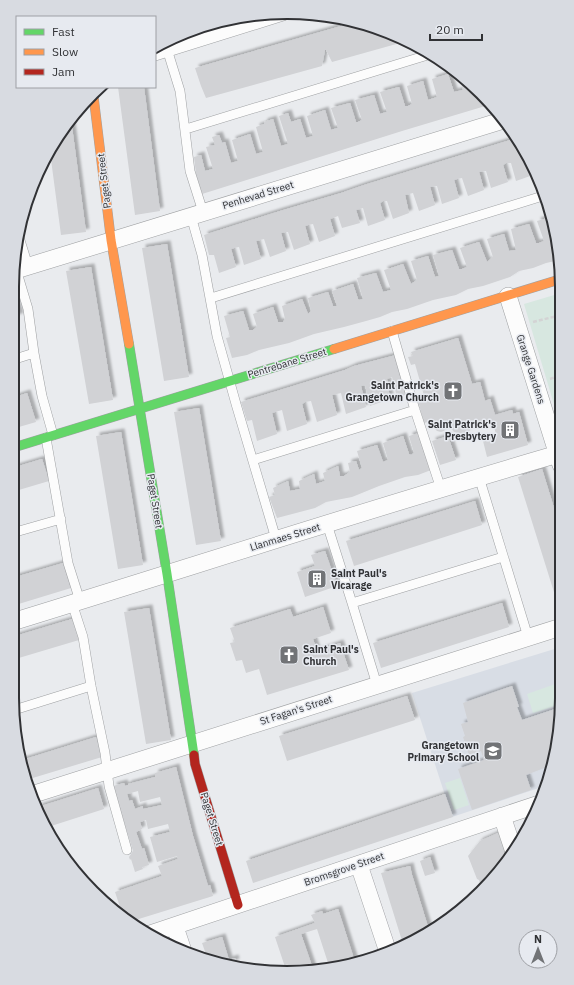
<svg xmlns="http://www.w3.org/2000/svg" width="574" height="985" font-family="'IBM Plex Sans',sans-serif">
<defs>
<filter id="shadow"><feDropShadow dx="3.5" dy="-3.5" stdDeviation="1" flood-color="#0004"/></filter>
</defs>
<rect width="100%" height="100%" fill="#e9ebee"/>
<path fill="#d8dde5" d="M561 647V716L548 785 452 817 412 693Z"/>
<path fill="#d7e7e0" d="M561 293V428L524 304Z
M561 682V704L533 713 527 694Z
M460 778 469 805 454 810 445 783Z"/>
<path fill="#d1d2d5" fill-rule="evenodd" filter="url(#shadow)" d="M355 22 392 33 407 41 332 62 326 50H325L322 66 206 98 201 86 195 68Z
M448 74 454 92 463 90 458 74 492 104 402 131 202 194 196 174 194 157 201 155 205 171 213 169 206 147 215 145 212 137 219 135 222 143 225 142 231 163 238 161 232 140 250 134 256 154 263 152 256 127 264 124V122L273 119 281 146 288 144 279 116 288 113 291 122 300 119 306 138 313 136 307 116 325 110 331 130 334 129 338 128 331 108 350 103 356 122H358L362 120 355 100 374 95 380 114 383 113 387 112 380 92 399 87 405 106H408L412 104 407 86 423 81 428 100 437 97 432 79Z
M118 87H144L160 211 135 215Z
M71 119 86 232 61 235 50 152 58 134Z
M517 138 525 150 529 157H528L533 175 516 181 511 163H506L503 165 508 182 491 188 486 171 479 172 484 190 468 196 462 178 457 179 454 180 459 198 442 204 437 186 430 187 435 205 419 211 413 193 405 195 409 213 393 219 387 201H383L380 203 385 220 368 226 363 208 356 210 360 223 342 228 338 216 330 219 335 236 319 242 313 224 308 225 305 226 310 244 294 250 288 232H285L281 233 286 251 270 257 264 239 256 241 261 259 244 265 239 247 234 248 231 249 236 267 219 273 214 255H209L204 235 280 211 341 193 364 185Z
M551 217 560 260 546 263 533 268 519 271 510 277 483 286 468 289 456 295 433 300 407 309 392 312 380 317 366 321 344 327 314 334 289 343 259 350 247 355 232 358 226 338 230 337 224 316 243 311 249 330H253L257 327 253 314 273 307 278 322H283L285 319 282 306 302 299 308 314 311 311 308 298 328 292 333 306H337L332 291 353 284 358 299 359 300 363 299 357 278 376 273 383 292 391 290 384 270 394 267 403 264 411 284 417 280 411 261 428 256 435 277 439 276 433 255 452 250 459 269H462L467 267 460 248 479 242 487 262 493 257 487 239 504 234 509 251 516 250 511 229 529 224 536 243H539L544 241 537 221Z
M167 244 189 377 164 381 142 248Z
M91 267 113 400 89 404 66 271Z
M13 292 20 316 13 319Z
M458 338 472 384 480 382 485 401 490 399 495 415 512 410 513 414 519 412 528 445 487 457 483 441 497 437 493 424 472 428 469 431 462 434 454 432 449 426 444 431 441 432 437 431 433 427 431 421 424 423 418 401 425 399 415 364 411 365 408 357 413 356 411 352Z
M396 355 408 394 397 398 392 377 387 379 390 399 370 406 365 385 361 386 366 407 346 414 341 393 332 395 337 415 317 422 311 401 305 402 302 404 307 424 287 431 282 410 275 412 272 413 277 434 257 441 252 420 247 421 241 402 345 370 354 366Z
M27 393 36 422 12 429V398Z
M199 408 221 541 196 545 174 412Z
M121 432 143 565 118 569 96 436Z
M419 433 431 470 418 475 405 477 379 486 352 497 326 502 315 508 277 518 269 497 275 495 273 488 288 481 290 491 300 489 299 481 314 474 316 484 325 481 323 473 338 466 340 476H344L350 472 348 463 356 461 359 470 362 468 357 451 377 445 383 462 388 460 383 443 403 436 409 454 411 455 414 453 409 436Z
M448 436 456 460 440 465 432 441Z
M42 459 49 481 12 492V468Z
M542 469 561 531V604L558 605 518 477Z
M475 501 482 525 354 566 346 541Z
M325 551 337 586 305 597 297 572 315 566 311 555Z
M63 563 71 588 12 606V578Z
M502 603 509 627 381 668 373 643Z
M323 607 331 633 313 639 317 651 340 643 349 670 267 695 259 669 246 673 242 660 236 661 230 643 235 642 230 628 290 609 293 617Z
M149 608 171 740 146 744 124 612Z
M72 619 79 640 12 660V637Z
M512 686 519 707H517L522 720 561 707V716L552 765 526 775 531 790 472 810 458 769 484 760 481 751 469 755 463 737 465 736 461 724 468 722 463 703Z
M407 696 415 720 287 761 279 736Z
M96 737 102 757 26 780 22 760Z
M176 767 193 836 208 886 210 885 213 896 129 922 123 916 115 892 162 876 158 866 178 859 177 856 157 862 150 837 170 832 168 824 148 829 146 820 140 822 142 829 136 832 142 849 144 848 149 865 142 867 143 869 135 872 131 859 130 860 129 857 133 851 113 786 124 783 125 786 128 785V784L155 777V773ZM138 791 140 802 160 797 162 805 143 809V806L135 809 132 800 129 801 127 794Z
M98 788 104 809 48 827 38 807Z
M445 794 453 817 253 883 246 861Z
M527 827 526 830 524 834 522 829Z
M498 833 507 860 481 887 479 880 477 879 468 856 480 841Z
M430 857 435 873 425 876 420 861Z
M410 866 412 875 429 930 403 944 381 873Z
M338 909 355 962 329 966 317 929 301 934 313 969 287 973 275 937 315 923 311 915 322 911 323 914Z
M222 937 229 960 235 958 236 962 231 964 208 960 202 943Z"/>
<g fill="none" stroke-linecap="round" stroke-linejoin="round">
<g stroke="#9fa1a3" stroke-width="10">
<path id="lane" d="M167 49 180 91 190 171 203 212
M186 129 431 54
M191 216 202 255 217 336 236 404 276 539
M19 237 28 266
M16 269 28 309 34 353 42 396 53 435
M211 298 546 195
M392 331 415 410 441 489
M12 360 34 353
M46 438 68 563 80 601
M253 460 415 410
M479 477 528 637
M327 524 352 603 377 685
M12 533 61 519
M72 603 83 637 91 686 105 753 109 786 127 850
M352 603 503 557
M14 710 91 686"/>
</g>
<g stroke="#9fa1a3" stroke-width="18">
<path id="street" d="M155 52 283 12
M13 271 504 120
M508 296 561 465
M12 622C194 566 375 507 558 454
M31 795 561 627
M502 816 514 852
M359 865 388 952
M175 927 183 951
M150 934 539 804"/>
</g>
<g stroke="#9fa1a3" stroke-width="10">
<path id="fast" d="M129 344 167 574 194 755
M12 448 334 349"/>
</g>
<g stroke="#9fa1a3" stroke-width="10">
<path id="slow" d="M93 92 111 240 129 344
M334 349 561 279"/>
</g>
<g stroke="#9fa1a3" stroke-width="10">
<path id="jam" d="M194 755 195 764 238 905"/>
</g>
<path stroke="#d3d3d4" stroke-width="2.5" stroke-dasharray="4 2" stroke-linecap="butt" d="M561 315 557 316 561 330
M533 322 557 316
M550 379 561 375"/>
<use href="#lane" stroke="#fcfcfc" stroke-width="9"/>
<use href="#street" stroke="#fcfcfc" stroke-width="17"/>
<use href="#fast" stroke="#63d668" stroke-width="9"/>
<use href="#slow" stroke="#ff974d" stroke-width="9"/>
<use href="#jam" stroke="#b3261e" stroke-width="9"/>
</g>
<defs>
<g id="church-square" transform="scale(1)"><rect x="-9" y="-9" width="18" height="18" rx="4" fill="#717376" stroke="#e7eaf0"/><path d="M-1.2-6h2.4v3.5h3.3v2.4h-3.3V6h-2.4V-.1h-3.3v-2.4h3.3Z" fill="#fff"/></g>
<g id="building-square" transform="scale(1)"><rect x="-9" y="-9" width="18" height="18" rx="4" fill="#717376" stroke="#e7eaf0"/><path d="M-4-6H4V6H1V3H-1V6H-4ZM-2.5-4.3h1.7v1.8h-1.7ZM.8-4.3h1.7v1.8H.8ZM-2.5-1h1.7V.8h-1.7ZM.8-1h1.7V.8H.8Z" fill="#fff"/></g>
<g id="school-square" transform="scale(1)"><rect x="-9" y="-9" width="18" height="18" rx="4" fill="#717376" stroke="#e7eaf0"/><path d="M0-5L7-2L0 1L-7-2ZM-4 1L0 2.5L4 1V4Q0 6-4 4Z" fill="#fff"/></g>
</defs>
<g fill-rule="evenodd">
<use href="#church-square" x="453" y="391"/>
<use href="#building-square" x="510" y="430"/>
<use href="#building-square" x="317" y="579"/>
<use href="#church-square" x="289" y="655"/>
<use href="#school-square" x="493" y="751"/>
</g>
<g text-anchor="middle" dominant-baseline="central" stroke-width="3" stroke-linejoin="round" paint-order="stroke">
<g font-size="10" fill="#313235" stroke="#e7eaf0">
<text transform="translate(104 181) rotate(-97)">Paget Street</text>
<text transform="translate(258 195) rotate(-17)">Penhevad Street</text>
<text transform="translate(287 363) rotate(-17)">Pentrebane Street</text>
<text transform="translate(531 369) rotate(72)">Grange Gardens</text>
<text transform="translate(155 501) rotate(81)">Paget Street</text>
<text transform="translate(285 537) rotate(-17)">Llanmaes Street</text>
<text transform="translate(296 710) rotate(-18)">St Fagan's Street</text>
<text transform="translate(212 819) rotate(73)">Paget Street</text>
<text transform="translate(344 869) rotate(-19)">Bromsgrove Street</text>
</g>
<g font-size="10" font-weight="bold" fill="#313235" stroke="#e7eaf0" text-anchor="end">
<text x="439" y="385">Saint Patrick's<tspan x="439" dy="12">Grangetown Church</tspan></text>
<text x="496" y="424">Saint Patrick's<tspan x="496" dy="12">Presbytery</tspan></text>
<text x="331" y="573" text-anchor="start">Saint Paul's<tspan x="331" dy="12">Vicarage</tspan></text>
<text x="303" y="649" text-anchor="start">Saint Paul's<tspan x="303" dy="12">Church</tspan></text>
<text x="479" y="745">Grangetown<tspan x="479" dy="12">Primary School</tspan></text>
</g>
</g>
<path d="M0 0H574V985H0ZM287 19H287A268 268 0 0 1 555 287V698A268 268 0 0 1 287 966H287A268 268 0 0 1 19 698V287A268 268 0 0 1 287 19Z" fill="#d8dbe1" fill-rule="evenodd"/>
<path fill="none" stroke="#313235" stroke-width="2" d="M287 19H287A268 268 0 0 1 555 287V698A268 268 0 0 1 287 966H287A268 268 0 0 1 19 698V287A268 268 0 0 1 287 19Z"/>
<rect x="16" y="16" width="140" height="72" fill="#e7eaf0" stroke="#9ea0a5"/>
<rect x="24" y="29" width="20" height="6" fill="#63d668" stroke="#9ea0a5"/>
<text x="52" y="36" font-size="12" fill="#313235">Fast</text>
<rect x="24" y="49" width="20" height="6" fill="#ff974d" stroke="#9ea0a5"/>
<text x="52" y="56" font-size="12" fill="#313235">Slow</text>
<rect x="24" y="69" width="20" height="6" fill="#b3261e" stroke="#9ea0a5"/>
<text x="52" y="76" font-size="12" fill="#313235">Jam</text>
<g transform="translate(538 949)"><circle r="19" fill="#e7eaf0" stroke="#9ea0a5"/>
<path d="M0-3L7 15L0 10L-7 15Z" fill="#717376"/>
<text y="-6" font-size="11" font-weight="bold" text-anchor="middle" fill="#313235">N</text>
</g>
<path d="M430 34v6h52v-6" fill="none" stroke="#313235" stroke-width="2"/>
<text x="436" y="34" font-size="12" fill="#313235" stroke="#e7eaf0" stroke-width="3" paint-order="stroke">20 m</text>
</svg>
